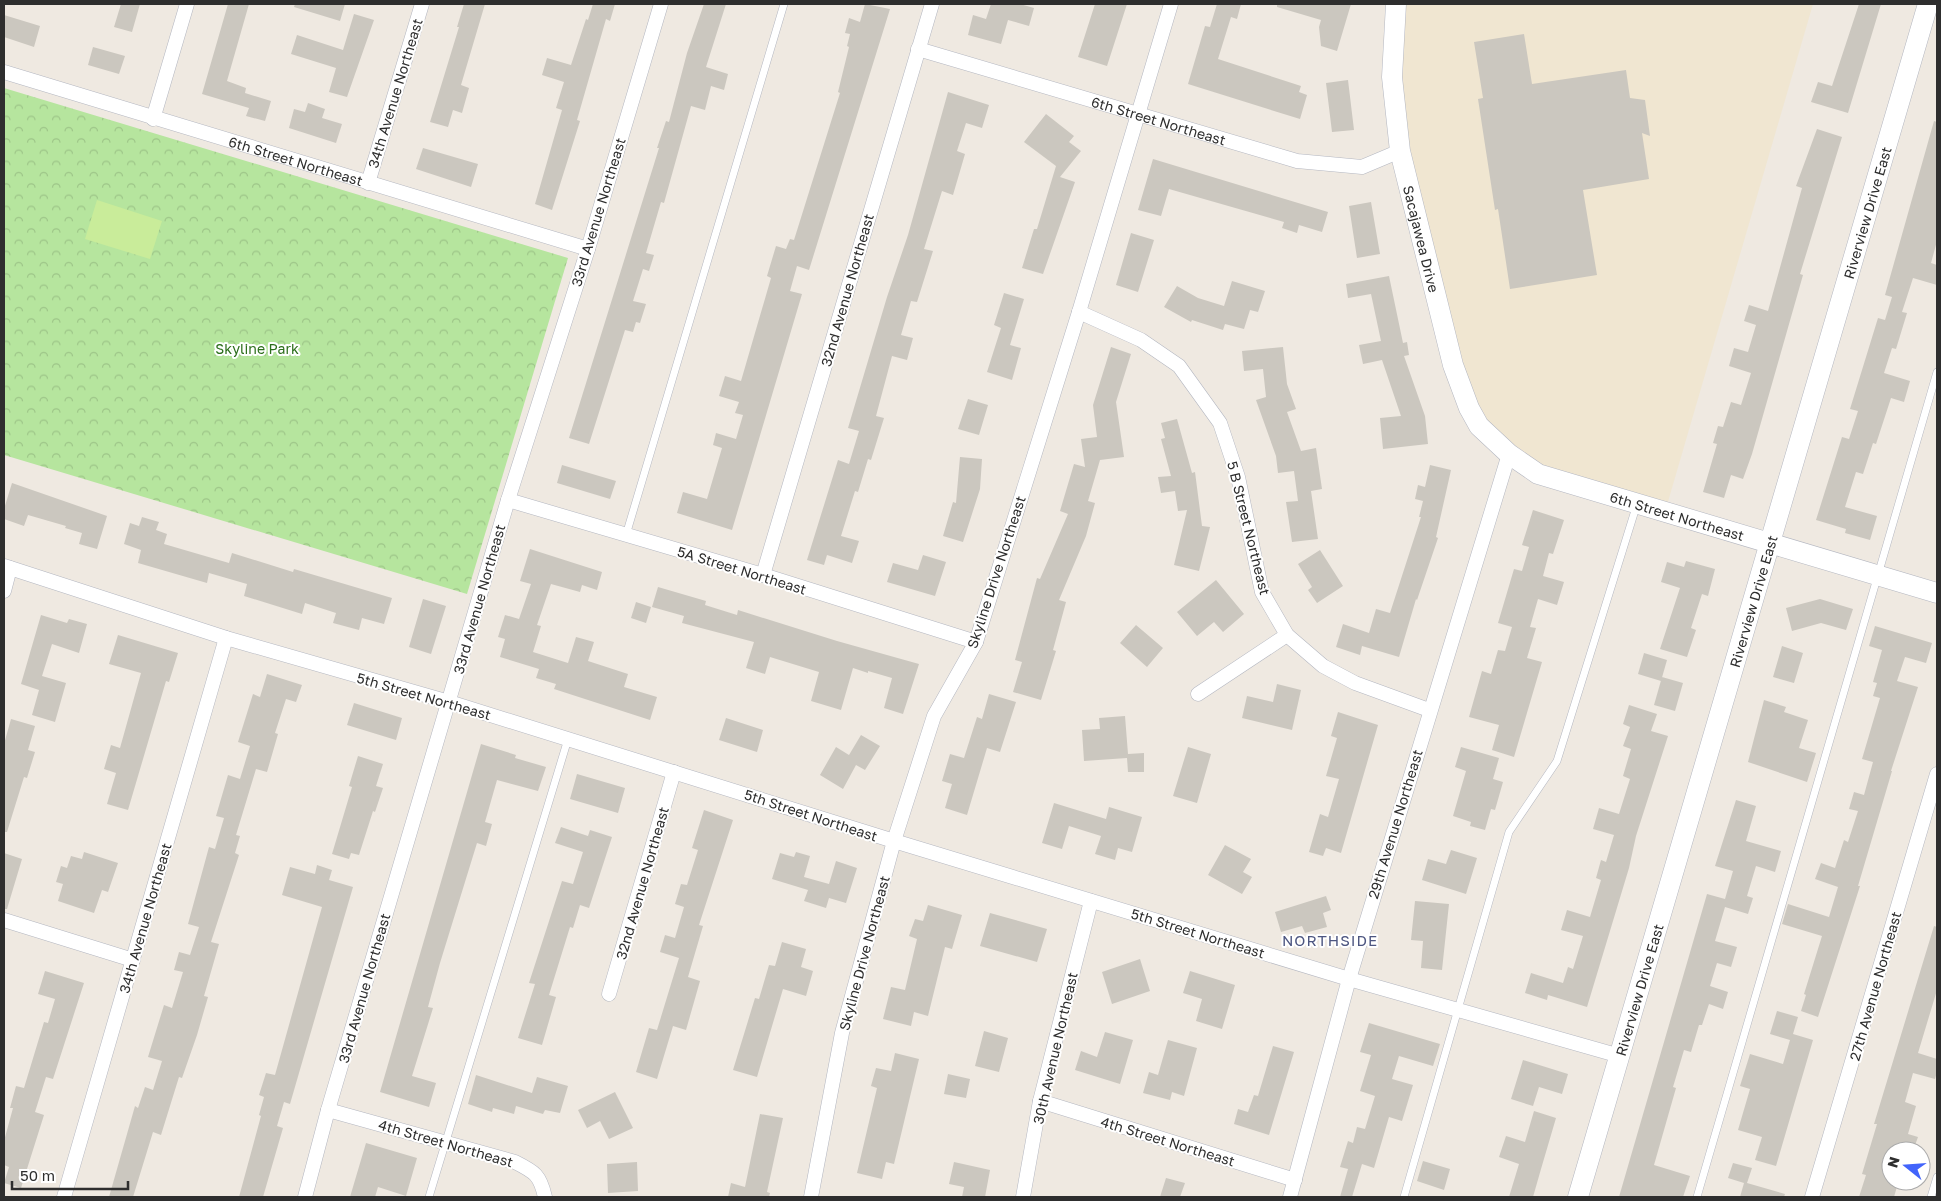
<svg xmlns="http://www.w3.org/2000/svg" width="1941" height="1201" font-family="'Golos Text',sans-serif">
<defs>
<pattern id="park-crowns" width="20" height="18" patternUnits="userSpaceOnUse" patternTransform="scale(1.25)"><rect width="20" height="18" fill="#b6e59e"/><path d="M2 6a3 3 0 1 1 6 0M12 15a3 3 0 1 1 6 0" fill="none" stroke="#9dc588"/></pattern>
</defs>
<rect width="100%" height="100%" fill="#efe9e1"/>
<path fill="#f0e6d1" d="M1396 4H1813L1665 512 1538 474 1479 426 1400 151Z"/>
<path fill="url(#park-crowns)" d="M4 88 568 258 467 594 4 455Z"/>
<path fill="#c9ec9a" d="M97 200 162 221 150 259 85 239Z"/>
<path fill="#cbc7bf" d="M121 4H140L132 32 114 27Z
M228 4H249L227 81 246 88 245 93 271 101 265 121 246 116 249 108 202 94Z
M295 4H345L340 21 294 7Z
M464 4H485L461 85 469 88 462 113 453 110 448 127 430 122 459 27H457Z
M593 4H615L610 21 606 19 577 120 580 121 552 210 535 204 562 110 556 108 564 82 542 75 547 58 571 65 586 19 588 20Z
M704 4H726L706 67 728 74 724 90 711 86 705 110 691 106 664 203 661 202 646 253 654 255 649 271 643 269 633 301 646 304 640 323 636 322 633 332 625 330 589 444 569 438 659 148H657L666 121 669 122 687 53Z
M865 4 890 9 809 270 797 266 790 291 802 294 732 530 677 513 683 492 707 499 722 448 713 445 716 433 736 439 743 415 735 413 739 402 719 396 725 376 741 381 771 278 767 276 776 246 786 249 790 239 794 240 840 93 838 92 849 47 847 46 850 34 845 33 849 18 860 22Z
M991 4H1020L1034 8 1029 26 1008 20 1001 44 968 35 973 15 986 19Z
M1095 4H1127L1107 66 1078 57Z
M1217 4H1241L1237 19 1231 17 1218 59 1301 86 1299 92 1307 95 1300 119 1188 84 1205 26 1210 27Z
M1277 4H1351L1337 51 1321 46 1319 27 1321 20 1277 7Z
M1859 4H1881L1848 113 1811 102 1818 82 1832 86Z
M354 14 374 20 347 97 329 92 336 68 291 54 297 35 343 50Z
M4 15 40 26 34 47 4 37Z
M1524 34 1532 84 1626 70 1630 98 1645 100 1650 136 1642 133 1649 179 1583 190 1597 275 1510 289 1498 209 1495 210 1478 99 1483 98 1474 42Z
M93 47 125 56 119 74 88 65Z
M1348 80 1354 130 1332 132 1326 83Z
M948 92 989 105 982 128 966 123 957 151 965 154 953 195 942 191 924 249 933 251 917 302 911 301 901 335 913 338 907 360 892 356 876 416 884 418 871 460 868 459 858 492 855 491 841 536 859 541 852 563 827 555 824 565 807 560 838 460 849 464 859 431 848 428 887 297 908 235Z
M308 103 325 109 322 118 342 124 336 143 289 128 294 109 305 112Z
M1046 114 1074 136 1069 142 1081 151 1060 177 1075 182 1043 274 1022 268 1034 229H1037L1056 166 1024 142Z
M1934 121 1937 122V241L1931 263 1937 265V285L1913 278 1902 312 1907 313 1896 349 1892 348 1884 373 1910 381 1904 402 1891 398 1876 444 1873 443 1863 474 1856 472 1845 507 1877 516 1870 540 1845 533 1846 529 1816 520 1842 437 1849 439 1858 411 1850 409 1878 318 1885 320 1892 297 1885 295Z
M1817 129 1842 137 1800 274 1803 275 1752 454 1743 479 1731 475 1724 498 1703 492 1717 444 1713 443 1718 426 1723 427 1731 402 1741 405 1751 373 1729 366 1734 348 1748 352 1756 325 1744 321 1749 305 1768 311 1802 188 1796 186Z
M423 148 478 164 471 187 416 169Z
M1153 159 1328 212 1322 232 1299 225 1297 233 1282 228 1284 222 1169 189 1161 216 1138 210Z
M1371 202 1380 254 1357 258 1349 206Z
M1131 233 1154 240 1138 292 1116 285Z
M1389 276 1403 343 1407 342 1409 355 1404 356 1425 416 1428 444 1383 449 1380 418 1401 416 1382 360 1363 364 1359 345 1381 341 1371 294 1348 298 1346 284Z
M1232 281 1265 291 1258 312 1250 310 1244 329 1225 324 1223 330 1192 320 1191 322 1164 307 1177 286 1198 298 1224 306Z
M1004 293 1024 299 1010 345 1021 348 1012 380 987 372 1001 328 994 325Z
M1111 347 1131 354 1116 402 1124 457 1100 460 1088 501 1095 503 1086 536 1059 600 1066 602 1053 650 1056 651 1041 700 1013 692 1022 662 1015 660 1037 578 1040 579 1068 514 1060 511 1074 464 1085 467 1081 439 1097 437 1093 405Z
M1283 347 1287 384 1296 409 1287 412 1301 451 1316 448 1322 489 1311 491 1318 539 1292 542 1286 502 1298 501 1294 471 1278 473 1276 456 1256 400 1266 397 1263 369 1244 371 1242 351Z
M968 399 988 405 979 435 958 429Z
M1177 419 1192 473 1195 472 1202 526 1210 527 1199 571 1174 565 1187 510 1178 511 1175 491 1161 493 1158 477 1171 476 1161 439 1165 438 1161 423Z
M960 457 982 459 980 489 963 542 943 536 953 502 956 503Z
M562 465 616 481 610 499 557 483Z
M1430 465 1451 470 1436 537 1438 538 1417 600 1416 599 1399 657 1362 646 1360 655 1336 647 1343 624 1369 633 1376 609 1390 613 1421 517H1419L1423 501 1415 499 1418 485 1425 487Z
M12 483 107 516 97 549 79 544 82 533 65 528 66 526 28 515 24 526 4 519V509Z
M1533 510 1564 520 1553 554 1549 553 1543 576 1564 582 1557 605 1538 599 1530 627 1536 628 1527 658 1542 662 1514 757 1492 750 1499 725 1469 717 1482 671 1491 674 1498 650 1505 651 1512 627 1498 623 1514 569 1522 571 1529 547 1522 545Z
M142 517 159 522 156 530 167 534 164 544 229 563 232 553 293 572 294 569 392 598 384 624 362 618 359 630 333 623 336 613 305 603 302 614 244 596 247 584 209 573 207 583 138 563 141 550 124 544 130 523 139 526Z
M530 549 602 572 597 590 582 585 580 592 551 584 537 625 541 626 533 652 568 663 576 637 594 642 588 661 628 674 624 687 657 697 650 720 554 689 556 684 536 678 539 669 500 657 505 639 498 637 505 615 519 619 531 584 520 581Z
M1320 550 1343 586 1317 603 1308 590 1312 587 1298 564Z
M923 555 946 562 935 596 887 582 893 563 918 570Z
M1686 561 1715 569 1708 596 1702 594 1691 628 1696 630 1687 657 1660 649 1680 588 1661 582 1667 562 1684 567Z
M1216 580 1244 614 1223 632 1214 622 1197 636 1177 612Z
M658 587 706 601 705 605 737 615 738 610 837 641 919 664 903 714 884 708 892 678 868 671V673L853 668 841 710 811 701 819 672 770 657 765 674 746 668 754 642 682 623 684 616 652 607Z
M423 599 446 606 431 654 409 647Z
M1820 599 1853 609 1846 630 1821 623 1792 631 1786 608Z
M636 602 651 607 646 623 631 618Z
M41 615 67 623 69 619 87 624 79 653 52 644 42 676 66 683 55 722 32 715 39 690 21 684Z
M1136 625 1163 648 1147 667 1120 643Z
M1875 626 1932 643 1926 663 1905 657 1897 681 1918 687 1891 771H1892L1858 886H1860L1818 1017 1801 1011 1806 995 1804 994 1822 936 1782 924 1788 904 1829 917 1838 887 1815 879 1821 863 1835 868 1844 840 1848 842 1858 811 1849 809 1854 792 1864 795 1873 762 1862 759 1880 698 1873 696 1877 683 1873 682 1882 650 1869 646Z
M118 635 178 653 169 682 166 681 128 810 107 804 116 773 104 769 111 745 120 748 141 673 109 664Z
M1782 646 1803 653 1794 683 1773 677Z
M1644 653 1667 660 1661 681 1638 674Z
M267 674 302 685 296 702 286 699 275 733 278 734 267 772 256 769 236 835 240 836 235 853 239 855 211 942 219 944 204 996 208 997 197 1035 182 1078 179 1077 161 1135 153 1132 133 1197H109L135 1106 138 1108 145 1087 153 1090 162 1061 148 1057 164 1005 172 1008 183 972 174 970 179 952 190 955 199 927 188 924 209 847 215 849 224 818 216 816 228 775 240 779 250 746 238 742 253 694 260 697Z
M1662 677 1683 683 1675 711 1654 705Z
M1277 684 1301 690 1292 730 1242 718 1247 696 1273 702Z
M989 694 1016 702 1000 752 987 748 967 815 945 808 952 784 942 781 950 754 964 758 977 717 982 719Z
M1764 700 1786 707 1784 712 1808 720 1799 748 1816 753 1807 782 1748 762Z
M354 703 402 718 396 740 347 725Z
M1629 705 1657 714 1651 731 1668 736 1636 836 1629 868 1587 1007 1548 995 1547 1000 1525 993 1531 973 1563 983 1568 967 1573 969 1583 936 1561 930 1567 910 1590 917 1601 880 1596 878 1601 860 1606 862 1614 835 1593 829 1599 808 1619 814 1630 779 1623 776 1631 749 1623 746 1630 727 1623 724Z
M1338 712 1378 725 1341 853 1326 848 1323 856 1309 852 1320 814 1328 817 1339 779 1326 776 1337 738 1331 736Z
M1125 716 1128 754 1144 753V772H1128L1127 758 1084 761 1082 730 1100 729 1099 718Z
M726 718 763 730 757 752 719 740Z
M11 719 35 726 28 750 35 752 27 778 24 777 7 832H4V744Z
M861 735 880 746 865 770 856 765 843 789 820 775 836 747 849 755Z
M481 744 516 755 515 758 546 767 538 791 497 780 485 822 492 824 486 846 477 843 440 963 428 1007 433 1008 412 1076 436 1083 429 1107 380 1092Z
M1188 747 1211 754 1197 803 1173 796Z
M1461 747 1499 758 1493 779 1503 782 1495 810 1491 809 1485 830 1470 826 1471 822 1453 816 1466 771 1455 767Z
M358 756 383 764 376 786 383 788 375 812 373 811 359 855 351 853 349 859 332 854 352 787 349 786Z
M577 774 625 788 618 813 570 799Z
M1736 800 1756 806 1746 841 1781 851 1775 872 1756 866 1747 896 1753 898 1748 914 1725 907 1715 941 1737 947 1731 967 1717 963 1710 986 1728 992 1723 1009 1709 1004 1702 1025H1699L1691 1052 1684 1050 1673 1087 1676 1088 1654 1165 1690 1176 1683 1197H1619L1707 894 1725 899 1733 871 1715 866Z
M1054 803 1106 819 1109 807 1142 817 1132 852 1118 848 1115 860 1095 854 1101 836 1069 826 1062 849 1042 843Z
M704 810 733 820 699 925 703 926 688 977 700 981 686 1030 673 1026 657 1079 636 1072 649 1028 657 1030 679 958 660 952 665 935 675 938 684 907 675 904 681 884 687 885 698 850 692 848Z
M561 827 588 836 590 830 612 837 589 908 580 905 573 928 570 927 549 995 556 997 542 1045 518 1038 535 984 529 983 562 881 573 884 583 852 555 843Z
M1225 845 1251 859 1243 872 1252 877 1242 894 1208 875Z
M1451 850 1477 858 1466 894 1422 880 1428 859 1446 864Z
M84 852 118 863 108 892 102 890 94 913 58 901 63 884 56 882 61 866 67 868 71 856 82 859Z
M796 852 810 856 804 877 829 884 836 861 857 868 846 903 829 898 826 908 804 901 808 890 772 879 780 853 794 857Z
M4 853 22 859 7 909H4Z
M317 865 332 870 329 880 353 887 290 1104 284 1102 277 1126 283 1128 263 1197H239L261 1116 259 1115 264 1097 259 1095 266 1073 275 1075 322 907 282 895 290 867 315 874Z
M1326 896 1331 910 1323 913 1327 927 1305 933 1302 926 1281 932 1275 912Z
M1415 901 1449 904 1442 970 1421 968 1423 941 1411 940Z
M928 905 962 915 952 949 945 947 928 1016 914 1012 911 1026 883 1019 891 987 905 990 917 939 909 936 915 919 923 921Z
M990 913 1047 929 1037 962 980 946Z
M1934 926 1937 927V990L1918 1053 1937 1059V1072L1935 1079 1913 1073 1905 1102 1916 1106 1908 1134 1918 1137 1913 1151H1891V1181L1898 1183 1894 1197H1859L1866 1175 1862 1174 1877 1124H1874Z
M782 942 806 949 801 967 813 971 806 996 783 989 757 1077 733 1070 755 998 759 999 769 965 775 966Z
M1140 959 1150 991 1112 1004 1102 972Z
M45 971 84 983 53 1079 46 1077 35 1112 44 1115 21 1188 4 1183 9 1167 4 1165V1141L13 1108H10L16 1086 24 1088 44 1022 48 1023 55 999 38 994Z
M1190 971 1235 985 1222 1029 1196 1021 1202 999 1183 993Z
M1777 1011 1798 1017 1793 1034 1813 1040 1776 1166 1755 1160 1762 1137 1738 1130 1750 1089 1740 1086 1750 1054 1783 1064 1790 1040 1770 1034Z
M1369 1023 1440 1044 1433 1066 1399 1056 1392 1079 1413 1085 1402 1121 1389 1117 1374 1168 1362 1164 1352 1197H1340L1348 1169 1340 1167 1348 1141 1353 1143 1357 1127 1365 1129 1375 1096 1360 1091 1371 1055 1360 1052Z
M984 1031 1008 1038 999 1072 975 1066Z
M1105 1032 1133 1040 1120 1084 1075 1070 1081 1051 1097 1057Z
M1168 1040 1197 1048 1184 1096 1172 1092 1170 1100 1143 1093 1149 1072 1158 1075Z
M1273 1046 1294 1052 1269 1135 1234 1124 1238 1109 1248 1112 1254 1095 1258 1096Z
M895 1053 919 1059 894 1164 886 1162 882 1179 857 1173 877 1088 871 1086 876 1068 891 1071Z
M1523 1060 1568 1074 1562 1094 1539 1087 1533 1106 1511 1099Z
M948 1074 970 1079 966 1098 944 1094Z
M476 1075 532 1093 537 1077 568 1086 560 1113 545 1110 543 1114 516 1106 514 1114 493 1108 492 1112 468 1104Z
M615 1092 633 1128 609 1139 600 1121 587 1128 578 1110Z
M1534 1111 1556 1118 1541 1169 1533 1197H1509L1519 1164 1499 1157 1506 1136 1525 1142Z
M760 1114 783 1118 767 1192 770 1193 769 1197H728L731 1183 745 1187Z
M366 1143 417 1158 406 1196 378 1187 375 1197H350Z
M1423 1161 1450 1169 1444 1190 1417 1181Z
M637 1162 638 1191 608 1193 607 1164Z
M954 1162 990 1170 985 1197H962L964 1187 949 1184Z
M1733 1163 1752 1168 1747 1183 1785 1194 1784 1197H1740L1744 1183 1728 1178Z
M1166 1178 1185 1183 1180 1197H1160Z"/>
<g fill="none" stroke-linecap="round" stroke-linejoin="round">
<g stroke="#b4b7c1" stroke-width="8">
<path id="lane" d="M626 535 784 4
M429 1197 568 739
M1404 1197 1509 832 1557 761 1637 504
M1697 1197 1937 372
M1931 1197 1937 1177"/>
</g>
<g stroke="#b4b7c1" stroke-width="15">
<g id="street">
<path id="s1" d="M918 49 1297 161 1362 167 1400 151"/>
<path id="s2" d="M4 72 588 249"/>
<path d="M153 119 187 4"/>
<path d="M368 183 422 4"/>
<path d="M1079 312 1141 340 1179 366 1220 423 1238 477 1262 592 1287 635 1323 666 1355 683 1429 710"/>
<path d="M508 500 763 575 976 642"/>
<path d="M4 566 226 638 449 702 894 841 1349 979 1620 1056"/>
<path d="M763 575 932 4"/>
<path d="M4 591 10 568"/>
<path d="M1198 694 1287 635"/>
<path d="M4 920 133 960"/>
<path d="M609 994 674 772"/>
<path d="M1040 1101 1295 1180"/>
<path d="M328 1110 515 1162C535 1172 540 1175 545 1197"/>
<path d="M64 1197 226 638"/>
<path d="M305 1197 328 1110 508 500 588 249 661 4"/>
<path d="M811 1197 842 1033 894 841 934 716 976 642 1079 312 1171 4"/>
<path d="M1023 1197 1040 1101 1091 901"/>
<path d="M1290 1197 1349 979 1509 454"/>
<path d="M1812 1197 1937 774"/>
</g>
</g>
<g stroke="#b4b7c1" stroke-width="21">
<g id="secondary">
<path id="s3" d="M1396 4 1392 77 1400 151 1453 365 1469 408 1479 426 1509 454 1538 474 1937 593"/>
<path id="s4" d="M1578 1197 1928 4"/>
</g>
</g>
<use href="#lane" stroke="#fff" stroke-width="7"/>
<use href="#street" stroke="#fff" stroke-width="14"/>
<use href="#secondary" stroke="#fff" stroke-width="20"/>
</g>
<g text-anchor="middle" dominant-baseline="central" stroke-width="4" stroke-linejoin="round" paint-order="stroke">
<g font-size="14" fill="#2e2e2e" stroke="#fff">
<text transform="translate(395 93) rotate(-73)">34th Avenue Northeast</text>
<text stroke="none"><textPath href="#s1" startOffset="251">6th Street Northeast</textPath></text>
<text stroke="none"><textPath href="#s2" startOffset="305">6th Street Northeast</textPath></text>
<text transform="translate(598 212) rotate(-73)">33rd Avenue Northeast</text>
<text stroke="none"><textPath href="#s4" startOffset="1026">Riverview Drive East</textPath></text>
<text stroke="none"><textPath href="#s3" startOffset="238">Sacajawea Drive</textPath></text>
<text transform="translate(847 290) rotate(-74)">32nd Avenue Northeast</text>
<text stroke="none"><textPath href="#s3" startOffset="656">6th Street Northeast</textPath></text>
<text transform="translate(1249 528) rotate(76)">5 B Street Northeast</text>
<text transform="translate(742 570) rotate(17)">5A Street Northeast</text>
<text transform="translate(996 572) rotate(-72)">Skyline Drive Northeast</text>
<text transform="translate(479 599) rotate(-74)">33rd Avenue Northeast</text>
<text stroke="none"><textPath href="#s4" startOffset="621">Riverview Drive East</textPath></text>
<text transform="translate(424 696) rotate(16)">5th Street Northeast</text>
<text transform="translate(811 815) rotate(18)">5th Street Northeast</text>
<text transform="translate(1395 824) rotate(-73)">29th Avenue Northeast</text>
<text transform="translate(642 883) rotate(-74)">32nd Avenue Northeast</text>
<text transform="translate(145 918) rotate(-74)">34th Avenue Northeast</text>
<text transform="translate(1198 933) rotate(17)">5th Street Northeast</text>
<text transform="translate(864 953) rotate(-75)">Skyline Drive Northeast</text>
<text transform="translate(1875 986) rotate(-74)">27th Avenue Northeast</text>
<text transform="translate(364 988) rotate(-74)">33rd Avenue Northeast</text>
<text stroke="none"><textPath href="#s4" startOffset="216">Riverview Drive East</textPath></text>
<text transform="translate(1055 1048) rotate(-77)">30th Avenue Northeast</text>
<text transform="translate(1168 1141) rotate(17)">4th Street Northeast</text>
<text transform="translate(446 1143) rotate(16)">4th Street Northeast</text>
</g>
<g font-size="14" fill="#2c6e1b" stroke="#fff">
<text x="257" y="348">Skyline Park</text>
</g>
<g font-size="15" letter-spacing="1" fill="#4d5680" stroke="#fff">
<text x="1330" y="940">NORTHSIDE</text>
</g>
</g>
<rect width="1941" height="1201" fill="none" stroke="#2e2e2e" stroke-width="10"/>
<g transform="translate(1906 1166) rotate(287)"><circle r="24" fill="#ffffff" stroke="#ababab"/>
<path d="M0-4L9 19L0 12L-9 19Z" fill="#4264fb"/>
<text y="-8" font-size="14" font-weight="bold" text-anchor="middle" fill="#2e2e2e">N</text>
</g>
<path d="M12 1181v8h116v-8" fill="none" stroke="#2e2e2e" stroke-width="2.5"/>
<text x="20" y="1181" font-size="15" fill="#2e2e2e" stroke="#ffffff" stroke-width="4" paint-order="stroke">50 m</text>
</svg>
